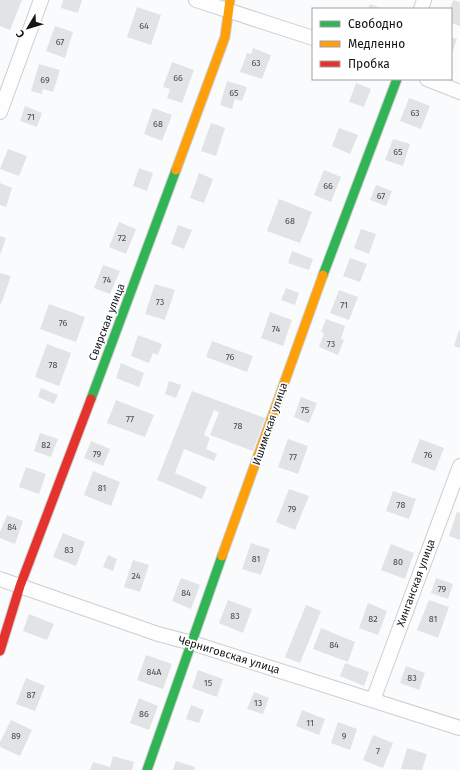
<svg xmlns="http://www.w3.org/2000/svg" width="460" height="770" font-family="'Fira Sans',sans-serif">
<rect width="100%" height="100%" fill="#f9fbfd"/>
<path fill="#e2e3e5" d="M0 0H22L10 30 0 26Z
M63 0H82L78 13 61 8Z
M453 0 460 2V26L451 23 450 9Z
M370 4 383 9H368Z
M137 7 161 15 151 45 127 37Z
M55 26 73 32 65 58 46 51Z
M451 37 457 39 451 56Z
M253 48 271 55 262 79 240 72 247 53 251 54Z
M172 62 194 70 182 103 167 98 170 89 163 87Z
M39 64 60 70 53 92 43 89 42 94 31 91Z
M227 81 247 87 242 101 235 99 232 109 220 105Z
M356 83 371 89 364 107 349 102Z
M409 98 430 106 421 129 400 121Z
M25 106 42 113 37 127 20 121Z
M153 108 172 115 162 141 144 134Z
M211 123 225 128 216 156 201 151Z
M339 128 358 135 350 154 332 146Z
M393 139 410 144 403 166 385 160Z
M8 149 27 156 19 176 0 169Z
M139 168 153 173 147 191 133 186Z
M324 170 341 177 331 202 314 195Z
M199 173 213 179 204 203 190 198Z
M0 183 12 188 6 207 0 205Z
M376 185 392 191 386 206 370 200Z
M279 199 312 212 300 243 267 231Z
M119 222 136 229 126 254 109 247Z
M178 225 192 230 184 249 171 244Z
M361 229 376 234 369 254 354 248Z
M0 236 6 238 0 255Z
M292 251 313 259 309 270 288 263Z
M350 258 367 264 360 282 343 276Z
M103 265 120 271 110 294 94 288Z
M0 273 11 276 1 304 0 303Z
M155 284 175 290 165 320 145 314Z
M286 288 299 293 295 305 281 300Z
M339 290 358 297 349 320 330 313Z
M49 304 85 317 76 342 40 329Z
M270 312 292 320 283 346 261 338Z
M326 319 345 326 341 339 344 340 338 355 319 347 324 333 321 332Z
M459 330 460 331V348L454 346Z
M138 335 162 344 158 355 153 353 149 363 131 356Z
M212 341 253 356 247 372 206 357Z
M47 344 71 353 59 386 35 377Z
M121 363 144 373 139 387 116 378Z
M169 381 181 385 176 398 165 394Z
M41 388 58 395 54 404 38 397Z
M192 391 265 418 253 451 210 435 219 412 214 410 204 435 210 438 206 449 217 454 214 461 184 449 175 473 207 487 202 499 157 480Z
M301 397 317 403 309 423 294 417Z
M116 400 154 415 145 437 107 423Z
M40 433 58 439 51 457 34 451Z
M288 439 308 446 298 474 278 467Z
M420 439 444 448 435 471 411 462Z
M91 441 110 449 103 466 84 458Z
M26 467 46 474 39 494 19 487Z
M93 471 120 482 111 506 84 495Z
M289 489 309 496 295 530 276 522Z
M393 491 416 499 409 519 386 511Z
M457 512 460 513V540L449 536Z
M7 515 23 521 15 544 0 538V532Z
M63 533 85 542 76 566 53 557Z
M251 543 270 549 261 575 242 569Z
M391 544 414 553 405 579 381 570Z
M108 555 117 559 113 571 103 567Z
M133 560 149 565 140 592 124 587Z
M181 578 200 585 191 609 172 601Z
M436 578 453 584 448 599 431 593Z
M228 600 252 609 243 633 219 623Z
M429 600 449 607 438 638 417 630Z
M368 603 387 611 378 635 359 628Z
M306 605 321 611 300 663 285 657Z
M29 614 54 624 47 640 23 631Z
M321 628 355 642 348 662 313 649Z
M146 655 172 664 163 689 137 680Z
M345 663 369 672 364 686 340 676Z
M406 666 425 673 419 690 400 683Z
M198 670 223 679 217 697 192 688Z
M26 678 45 686 35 711 16 704Z
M254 692 269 698 263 714 247 709Z
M139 698 158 706 149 730 130 723Z
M191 705 204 710 199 723 186 719Z
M302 710 325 719 319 735 296 726Z
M11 720 32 730 20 756 0 747V742Z
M338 722 357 729 350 750 331 743Z
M373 735 393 743 383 768 363 760Z
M407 748 427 754 422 770 401 769Z
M113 756 134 762 132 770H90L93 762 110 767Z
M176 761 195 767 194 770H173Z"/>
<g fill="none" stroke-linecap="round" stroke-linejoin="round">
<g stroke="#ccced0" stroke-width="16">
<path id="street" d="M196 0 313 38
M421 9 424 0
M427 79 460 92
M0 112 41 0
M0 579 158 634 192 643 460 728
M373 700 460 466"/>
</g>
<g stroke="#ccced0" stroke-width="11">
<path id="fast" d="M323 275 397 79
M91 399 176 170
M147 770 222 556"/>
</g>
<g stroke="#ccced0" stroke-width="11">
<path id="slow" d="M176 170 225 37 230 0
M222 556 323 275"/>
</g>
<g stroke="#ccced0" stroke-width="11">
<path id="jam" d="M0 651 20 586 91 399"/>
</g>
<use href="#street" stroke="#fefeff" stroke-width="14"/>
<use href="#fast" stroke="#30b455" stroke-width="9"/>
<use href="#slow" stroke="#ff9f0a" stroke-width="9"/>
<use href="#jam" stroke="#e5322d" stroke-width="9"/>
</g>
<g text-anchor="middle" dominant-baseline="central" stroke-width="3.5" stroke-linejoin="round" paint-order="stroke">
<g font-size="9" fill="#484a4c">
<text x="144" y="26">64</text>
<text x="60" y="42">67</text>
<text x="256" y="63">63</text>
<text x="178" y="78">66</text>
<text x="45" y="80">69</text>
<text x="234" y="93">65</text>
<text x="415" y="113">63</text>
<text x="31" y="117">71</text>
<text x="158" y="124">68</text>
<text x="398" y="152">65</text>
<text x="328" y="186">66</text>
<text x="381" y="196">67</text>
<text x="290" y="221">68</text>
<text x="122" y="238">72</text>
<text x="107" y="280">74</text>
<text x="160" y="302">73</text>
<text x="344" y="305">71</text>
<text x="63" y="323">76</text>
<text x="276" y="329">74</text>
<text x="331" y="344">73</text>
<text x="230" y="357">76</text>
<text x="53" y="365">78</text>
<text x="305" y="410">75</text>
<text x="130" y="419">77</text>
<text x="238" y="426">78</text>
<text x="46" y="445">82</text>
<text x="97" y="454">79</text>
<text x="428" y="455">76</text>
<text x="293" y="457">77</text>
<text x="102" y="488">81</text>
<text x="401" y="505">78</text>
<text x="292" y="509">79</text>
<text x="12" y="527">84</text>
<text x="69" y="550">83</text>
<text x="256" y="559">81</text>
<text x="398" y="562">80</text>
<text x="136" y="576">24</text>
<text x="442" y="589">79</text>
<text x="186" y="593">84</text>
<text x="235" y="616">83</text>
<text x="373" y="619">82</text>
<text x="433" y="619">81</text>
<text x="334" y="645">84</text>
<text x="154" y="672">84А</text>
<text x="412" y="678">83</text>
<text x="208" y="683">15</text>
<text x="31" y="695">87</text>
<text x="258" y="703">13</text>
<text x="144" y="714">86</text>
<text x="310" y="723">11</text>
<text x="16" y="736">89</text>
<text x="344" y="736">9</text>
<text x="378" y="751">7</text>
</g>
<g font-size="11" fill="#141517" stroke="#fff">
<text transform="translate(107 322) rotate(-69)">Свирская улица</text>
<text transform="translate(270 424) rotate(-71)">Ишимская улица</text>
<text transform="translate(416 583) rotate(-70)">Хинганская улица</text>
<text transform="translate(229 655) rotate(17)">Черниговская улица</text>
</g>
</g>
<rect x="312" y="8" width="140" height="72" fill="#ffffff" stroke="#a1a1a2"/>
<rect x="320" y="21" width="20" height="6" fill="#30b455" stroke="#a1a1a2"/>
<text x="348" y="28" font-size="12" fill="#141517">Свободно</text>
<rect x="320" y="41" width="20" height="6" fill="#ff9f0a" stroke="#a1a1a2"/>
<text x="348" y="48" font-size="12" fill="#141517">Медленно</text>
<rect x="320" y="61" width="20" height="6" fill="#e5322d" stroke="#a1a1a2"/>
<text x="348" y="68" font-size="12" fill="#141517">Пробка</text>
<g transform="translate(28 28) rotate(232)" stroke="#ffffff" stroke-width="3" paint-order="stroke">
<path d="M0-3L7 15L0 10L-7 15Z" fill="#141517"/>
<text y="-6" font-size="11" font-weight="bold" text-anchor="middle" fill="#141517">С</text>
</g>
</svg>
